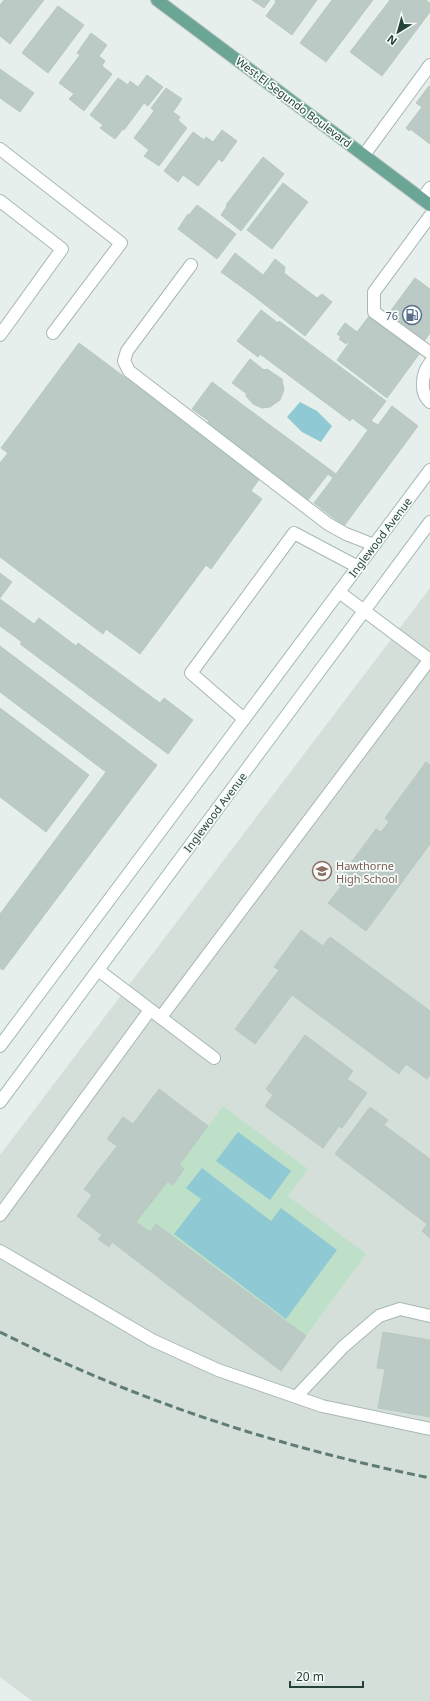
<svg xmlns="http://www.w3.org/2000/svg" width="430" height="1701" font-family="'Noto Sans',sans-serif">
<rect width="100%" height="100%" fill="#e6efeb"/>
<path fill="#d4dfda" d="M430 588V1701H32L0 1677V1155Z"/>
<path fill="#bfe0c8" d="M223 1106 308 1169 288 1196 366 1254 306 1336 156 1224 150 1232 136 1222 168 1181 173 1185 184 1170 179 1165Z"/>
<path fill="#8ec9d4" d="M300 402 317 411 332 426 321 442 302 432 287 417Z
M238 1132 291 1171 270 1200 216 1161Z
M202 1168 271 1221 281 1208 337 1250 286 1319 174 1234 201 1199 186 1188Z"/>
<path fill="#bbcac4" stroke="#b8c9c2" d="M4 0H44L10 44 0 36V5Z
M252 0H270L264 8Z
M275 0H317L292 35 266 16 276 2Z
M332 0H373L326 62 300 43Z
M390 0H426L430 3V12L382 76 350 52Z
M58 6 84 25 48 73 22 53Z
M91 33 107 45 99 56 105 61 102 66 112 74 84 111 69 99 74 94 59 83 80 55 77 53Z
M0 69 34 93 20 112 0 98Z
M147 75 163 87 148 106 144 103 124 130 123 129 115 139 100 128 103 125 90 115 118 78 128 85 130 81 138 87Z
M429 86 430 87V144L410 129 409 131 406 128 422 107 416 103Z
M166 88 182 99 173 112 180 117 178 120 187 128 159 166 144 156 149 150 134 138 154 111 151 108Z
M222 130 237 141 222 162 219 159 198 186 183 175 178 182 164 171 193 132 204 140 206 137 213 142Z
M263 157 284 174 241 231 221 215 227 206 226 205Z
M283 183 308 202 272 249 247 230Z
M197 205 236 234 217 259 178 229 188 214 189 215Z
M235 253 263 275 250 293 221 272Z
M275 259 285 267 284 273 317 298 322 294 332 302 305 336 250 293Z
M415 278 430 289V333L423 343 386 317Z
M261 310 278 323 279 321 386 401 371 421 378 425 392 406 418 426 344 526 314 503 333 478 328 474 308 500 206 424 209 421 192 409 212 382 336 474 368 430 352 418 350 421 260 354 258 357 237 341Z
M370 315 420 353 387 398 337 360 349 343 347 342 346 344 339 339 341 337 337 334 345 323 357 332Z
M79 343 260 478 251 491 262 499 211 569 206 565 140 654 106 629 103 634 0 557V463L8 453 1 448Z
M250 359 264 370 267 369 282 379 284 390 280 400 270 407 262 408 253 404 246 396 247 394 232 383Z
M0 573 12 582 0 598Z
M0 599 34 624 39 618 76 646 78 643 160 703 164 698 193 720 168 754 20 644 22 642 0 626Z
M0 646 157 765 3 970 0 968V914L106 772 0 692Z
M0 708 89 775 46 832 0 797Z
M426 762 430 765V844L366 931 328 903 341 887 336 883 376 829 381 832 389 822 385 818Z
M301 930 323 946 330 937 430 1011V1075L427 1079 406 1064 399 1074 292 995 255 1044 235 1029 279 970 274 967Z
M305 1035 353 1071 347 1079 367 1093 342 1128 339 1126 323 1148 265 1106 273 1095 266 1089Z
M159 1089 208 1126 179 1165 184 1169 173 1185 168 1181 136 1222 150 1232 156 1224 306 1336 281 1371 112 1242 109 1247 98 1239 102 1235 77 1216 92 1195 84 1189 117 1146 107 1139 123 1117 133 1124Z
M370 1107 388 1120 384 1125 430 1159V1238L422 1231 427 1224 335 1154Z
M383 1332 430 1340V1417L378 1408 385 1369 377 1368Z"/>
<g fill="none" stroke-linecap="round" stroke-linejoin="round">
<g stroke="#a8b8b2" stroke-width="14">
<path id="service" d="M0 149 121 243 53 333
M364 155 430 65
M422 199 430 188
M0 201 62 249 0 335
M430 216 374 292V312L430 353
M191 265 127 351 124 361 129 371 328 524 346 534 374 545
M430 363C422 373 419 393 430 402
M339 592 430 660
M244 719 191 673 294 533 358 567
M98 970 214 1058
M161 1017 430 659
M0 1215 150 1010
M0 1251 152 1340 218 1370 322 1406 430 1429
M296 1397 343 1347 379 1316 400 1309 430 1316"/>
</g>
<g stroke="#a4bbb3" stroke-width="14">
<path id="secondary" d="M0 1046 430 470
M0 1102 430 522"/>
</g>
<g stroke="#c2cac8" stroke-width="14">
<path id="primary" d="M157 0 430 205"/>
</g>
<use href="#service" stroke="#fff" stroke-width="12"/>
<use href="#secondary" stroke="#fff" stroke-width="12"/>
<use href="#primary" stroke="#6aa596" stroke-width="12"/>
<path stroke="#5f7d75" stroke-width="3" stroke-dasharray="8 4" stroke-linecap="butt" d="M0 1332C138 1402 279 1447 430 1478"/>
</g>
<defs>
<g id="fuel-ring" transform="scale(1)"><circle r="9.5" fill="#f7fbf9" stroke="#5c6f8a" stroke-width="1.5"/><path d="M-5.5-6h7V0h2V4h1.3V-2.5L3-4.5l.8-.8L6-3V5H2.5V1h-1V6h-7ZM-4.2-4.7v3.2H.2V-4.7Z" fill="#5c6f8a"/></g>
<g id="school-ring" transform="scale(1)"><circle r="9.5" fill="#f7fbf9" stroke="#8d6e63" stroke-width="1.5"/><path d="M0-5L7-2L0 1L-7-2ZM-4 1L0 2.5L4 1V4Q0 6-4 4Z" fill="#8d6e63"/></g>
</defs>
<g fill-rule="evenodd">
<use href="#fuel-ring" x="412" y="315"/>
<use href="#school-ring" x="322" y="871"/>
</g>
<g text-anchor="middle" dominant-baseline="central" stroke-width="3.5" stroke-linejoin="round" paint-order="stroke">
<g font-size="11" fill="#24423a" stroke="#f7fbf9">
<text transform="translate(294 102) rotate(37)">West El Segundo Boulevard</text>
<text transform="translate(380 537) rotate(-53)">Inglewood Avenue</text>
<text transform="translate(215 812) rotate(-53)">Inglewood Avenue</text>
</g>
<g font-size="11" fill="#4e5e75" stroke="#f7fbf9" text-anchor="end">
<text x="398" y="315">76</text>
</g>
<g font-size="11" fill="#785e54" stroke="#f7fbf9" text-anchor="start">
<text x="336" y="865">Hawthorne<tspan x="336" dy="13">High School</tspan></text>
</g>
</g>
<g transform="translate(398 32) rotate(217)" stroke="#f7fbf9" stroke-width="3" paint-order="stroke">
<path d="M0-3L7 15L0 10L-7 15Z" fill="#24423a"/>
<text y="-6" font-size="11" font-weight="bold" text-anchor="middle" fill="#24423a">N</text>
</g>
<path d="M290 1681v6h73v-6" fill="none" stroke="#24423a" stroke-width="2"/>
<text x="296" y="1681" font-size="12" fill="#24423a" stroke="#f7fbf9" stroke-width="3" paint-order="stroke">20 m</text>
</svg>
